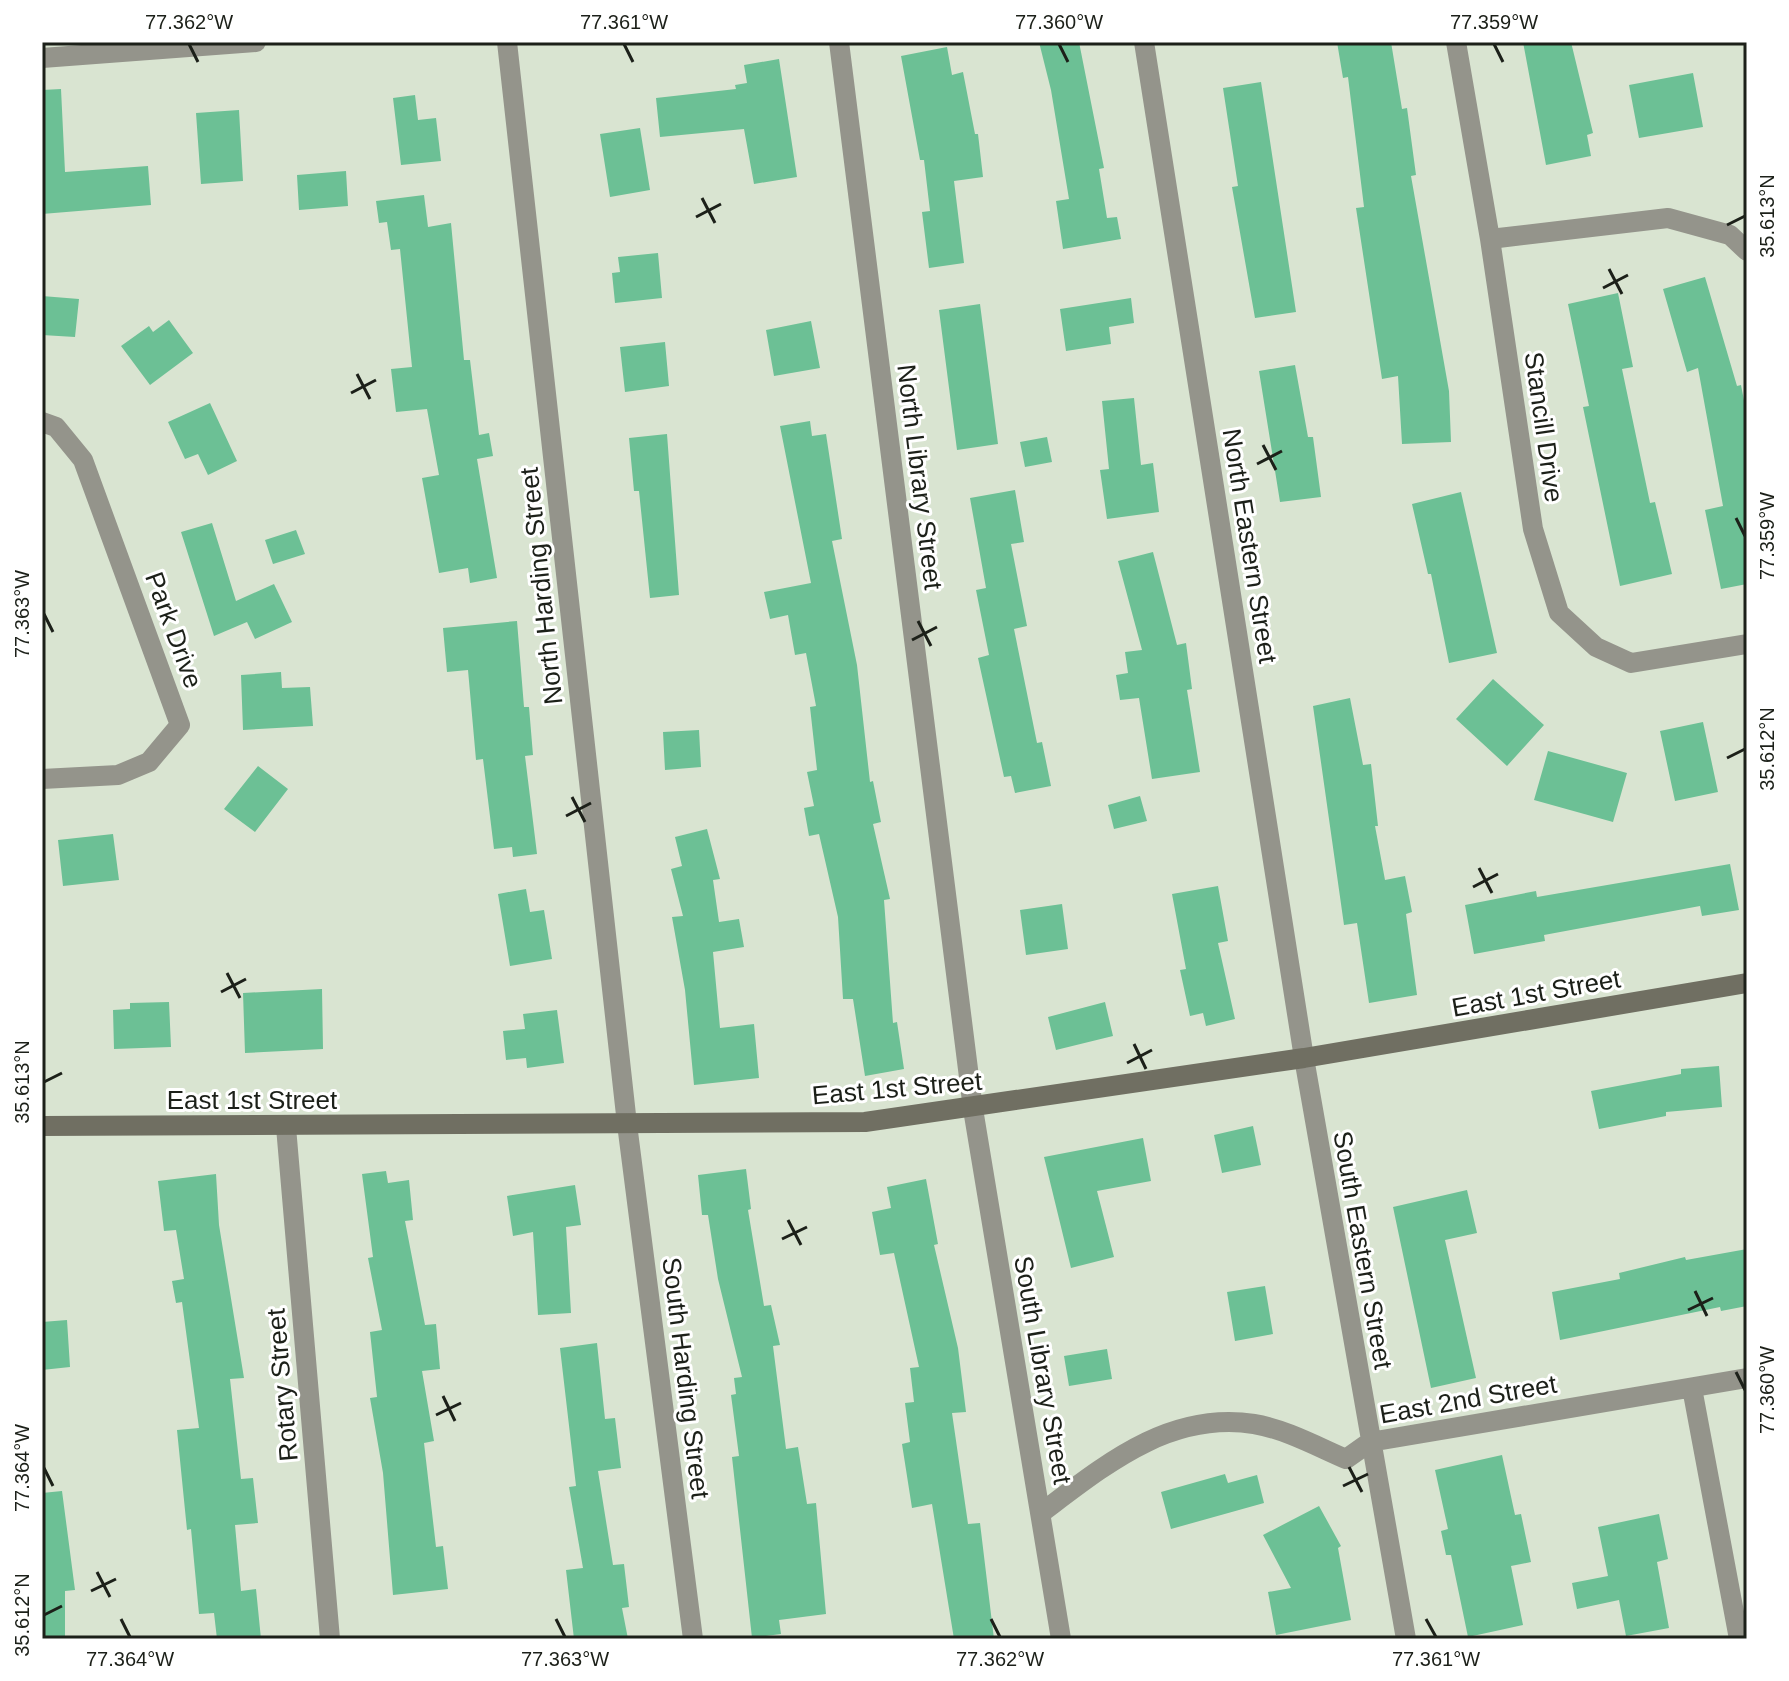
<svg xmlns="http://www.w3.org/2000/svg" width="1789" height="1681" font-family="Helvetica,sans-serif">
<rect width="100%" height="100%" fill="#d9e4d1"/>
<path fill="#6cc095" d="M1039 42H1079L1104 168 1099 169 1107 218 1117 217 1121 239 1063 249 1056 201 1069 199 1051 90Z
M1337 42H1391L1402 109 1407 108 1416 175 1411 176 1449 391 1451 442 1402 444 1398 376 1382 379 1356 208 1364 207 1348 77 1343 78Z
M1523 42H1571L1593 133 1587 135 1591 156 1546 165Z
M947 47 952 75 963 72 975 134H978L983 177 954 181 964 263 929 268 922 212 930 211 924 160H920L901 56Z
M779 59 797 177 754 184 744 129 660 137 656 98 736 89 735 85 747 83 744 65Z
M1693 73 1703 127 1639 138 1629 85Z
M1261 82 1296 312 1255 318 1232 187 1238 186 1223 88Z
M61 89 65 172 148 166 151 205 42 214V90Z
M415 95 418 120 436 118 441 161 401 165 393 98Z
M239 110 243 181 201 184 196 113Z
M640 128 650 190 610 197 600 134Z
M346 171 348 206 299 210 297 175Z
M424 195 428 227 451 223 464 360H470L479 435 489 433 493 456 477 459 497 578 470 583 468 568 439 573 422 478 439 475 427 409 396 412 391 369 412 367 400 249 391 250 387 222 379 223 376 201Z
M658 253 662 298 615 303 612 273 620 272 618 257Z
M1705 277 1737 386 1741 385 1747 416V584L1721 589 1705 510 1723 506 1698 368 1687 372 1663 289Z
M1618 293 1633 367 1622 369 1650 503 1655 502 1672 574 1620 586 1583 407 1589 406 1568 304Z
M42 296 79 299 75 337 42 335Z
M1131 298 1134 323 1109 327 1111 344 1066 351 1060 309Z
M980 304 998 444 957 450 939 310Z
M169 320 193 353 150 385 121 346 149 326 153 332Z
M811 321 820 368 774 376 766 330Z
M665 342 669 386 625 392 620 347Z
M1295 365 1308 437H1313L1321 497 1280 502 1259 371Z
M1134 398 1141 465 1153 463 1159 512 1107 519 1100 470 1109 469 1102 401Z
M210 403 237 461 208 475 198 454 185 459 168 422Z
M810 421 812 436 826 434 842 539 832 541 857 665 870 782 873 781 881 822 873 824 890 899 884 900 893 1023 897 1022 904 1069 865 1076 853 999H843L838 917 819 834 809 836 804 808 814 806 807 772 817 770 810 707 816 706 806 653 795 655 788 615 770 619 764 592 811 583 780 426Z
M667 434 679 595 650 598 639 491H634L629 438Z
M1047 437 1052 462 1025 467 1020 442Z
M1015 490 1024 542 1011 544 1027 626 1014 629 1037 743 1042 742 1051 786 1015 793 1011 776 1004 777 978 658 989 655 976 590 986 588 970 498Z
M1461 492 1497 653 1449 663 1431 574H1428L1412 504Z
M212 523 236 601 274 584 292 622 255 639 247 622 214 636 181 532Z
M296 530 305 554 273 564 265 540Z
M1153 552 1177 645 1186 643 1192 689 1187 690 1200 772 1152 779 1139 698 1120 700 1116 675 1128 673 1125 652 1142 650 1118 561Z
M517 621 524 707H529L533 755 525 756 537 854 513 857 512 847 494 849 483 759 476 760 468 670 447 672 443 628Z
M281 672 282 688 310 687 313 726 243 730 241 675Z
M1493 679 1544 725 1507 766 1456 719Z
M1350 698 1363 765 1371 764 1378 826H1375L1385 880 1405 876 1412 912 1406 914 1417 995 1369 1003 1357 923 1344 925 1313 706Z
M1703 722 1718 792 1675 801 1660 731Z
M699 730 701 767 665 770 663 732Z
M1548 751 1627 773 1613 822 1534 800Z
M258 766 288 789 255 832 224 809Z
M1140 796 1147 821 1114 829 1108 805Z
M707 829 720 879 713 880 719 922 739 919 744 947 713 952 720 1028 754 1024 759 1078 694 1085 685 990 672 917 683 916 671 869 682 866 675 837Z
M113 834 119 880 63 886 58 840Z
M1730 864 1739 910 1702 916 1700 906 1544 935 1545 941 1474 954 1465 905 1536 891 1537 897Z
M1218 886 1228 941 1218 943 1235 1019 1206 1026 1203 1013 1190 1016 1180 970 1186 969 1172 894Z
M526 889 530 912 544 910 552 959 510 966 498 894Z
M1062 904 1068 949 1026 955 1020 910Z
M322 989 323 1049 245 1053 243 993Z
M169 1002 171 1047 114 1049 113 1010 130 1009V1003Z
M1105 1002 1113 1036 1056 1050 1048 1017Z
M557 1010 564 1063 527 1068 526 1058 506 1060 503 1031 525 1029 523 1014Z
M1719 1066 1722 1107 1666 1112V1116L1599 1129 1591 1091 1681 1074V1069Z
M1253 1126 1261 1165 1222 1173 1214 1135Z
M1143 1138 1151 1181 1097 1191 1114 1257 1071 1268 1044 1157Z
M746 1169 751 1209 748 1210 764 1306 771 1305 780 1345 773 1346 786 1449 798 1447 807 1504 816 1503 826 1614 779 1620 781 1634 752 1638 732 1457 739 1456 731 1395 736 1394 734 1378 742 1377 718 1279 708 1215H702L698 1175Z
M386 1171 388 1183 409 1180 413 1220 405 1221 425 1325 436 1324 440 1369 422 1371 434 1441 424 1443 436 1547 443 1546 448 1589 393 1595 383 1473 370 1398 377 1397 370 1332 382 1330 368 1258 373 1257 362 1174Z
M216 1174 219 1225 244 1378 230 1379 241 1479 253 1478 258 1523 235 1525 241 1591 256 1589 261 1639H217L214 1613 199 1614 191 1529 187 1530 177 1430 199 1428 182 1302 176 1303 172 1281 184 1279 176 1230 164 1231 158 1181Z
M926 1179 938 1244 934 1245 958 1348 966 1412 952 1413 968 1524 980 1523 994 1639H954L932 1504 912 1508 902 1444 910 1442 905 1403 914 1402 910 1368 919 1367 894 1253 880 1255 872 1212 891 1208 887 1187Z
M575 1185 581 1225 566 1227 571 1313 538 1315 533 1232 513 1236 507 1196Z
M1467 1190 1477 1233 1445 1240 1476 1378 1431 1388 1393 1207Z
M1747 1249V1306L1721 1311 1720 1307 1560 1340 1552 1292 1620 1279 1619 1273 1685 1257 1686 1260Z
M1265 1286 1273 1334 1235 1341 1227 1292Z
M67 1320 70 1367 42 1370V1322Z
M597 1343 605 1419 615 1418 621 1468 598 1471 613 1565 624 1564 629 1607 622 1608 628 1639H574L566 1570 583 1568 569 1487 576 1486 560 1348Z
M1107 1349 1112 1379 1069 1386 1064 1356Z
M1502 1455 1515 1515 1521 1514 1531 1562 1511 1566 1523 1625 1468 1637 1451 1555H1446L1441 1531 1448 1529 1435 1470Z
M1225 1474 1228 1483 1257 1475 1264 1503 1171 1529 1161 1492Z
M62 1491 75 1590 65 1591V1639H42V1493Z
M1319 1506 1341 1546 1338 1548 1351 1620 1276 1635 1268 1592 1291 1588 1263 1535Z
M1659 1514 1668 1559 1657 1562 1669 1628 1626 1636 1619 1600 1577 1609 1572 1583 1608 1576 1598 1527Z"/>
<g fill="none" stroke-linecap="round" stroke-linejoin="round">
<path stroke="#94948b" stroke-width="20" d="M507 42 627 1124 693 1639
M839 42 973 1109 1061 1639
M1144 42 1304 1058 1406 1639
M1456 42 1490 239 1533 529 1559 613 1596 647 1631 663 1747 644
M42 58 256 42
M1490 239 1668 218 1730 235 1747 251
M42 422 56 427 83 460 180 725 149 762 118 775 42 779
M286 1127 330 1639
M1692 1388 1739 1639
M1041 1513C1105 1465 1169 1411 1254 1424 1285 1429 1318 1447 1346 1459L1370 1442 1747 1378"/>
<path stroke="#706f62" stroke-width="20" d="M42 1126 865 1122 1304 1058 1747 983"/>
</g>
<path fill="none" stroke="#1c2019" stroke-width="3" d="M189 44 198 62M624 44 633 62M1059 44 1068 62M1494 44 1503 62M702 198 715 223M696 217 721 204M1727 225 1745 216M1609 269 1622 294M1603 288 1628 275M357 374 370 399M351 393 376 380M1263 445 1276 470M1257 464 1282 451M1736 518 1745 536M44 614 53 632M918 621 931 646M912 640 937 627M1727 758 1745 749M572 797 585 822M566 816 591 803M1479 868 1492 893M1473 887 1498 874M227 973 240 998M221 992 246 979M1134 1044 1146 1069M1127 1063 1152 1050M44 1082 62 1073M788 1220 801 1245M782 1239 807 1227M1695 1291 1707 1316M1688 1310 1713 1298M1736 1372 1745 1390M443 1396 455 1421M436 1415 461 1403M1349 1467 1362 1492M44 1468 53 1486M1343 1486 1368 1474M97 1572 110 1597M91 1591 116 1579M44 1615 62 1606M121 1619 130 1637M556 1619 565 1637M991 1619 1000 1637M1426 1619 1436 1637"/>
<g text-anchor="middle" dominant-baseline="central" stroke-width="6" stroke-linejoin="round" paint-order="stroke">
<g font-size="26" fill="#1c2019" stroke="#fff">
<text transform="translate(1544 427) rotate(82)">Stancill Drive</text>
<text transform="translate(920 477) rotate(83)">North Library Street</text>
<text transform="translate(1250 546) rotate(81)">North Eastern Street</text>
<text transform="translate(541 586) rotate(-96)">North Harding Street</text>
<text transform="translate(174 630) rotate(70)">Park Drive</text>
<text transform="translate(1536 993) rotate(-10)">East 1st Street</text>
<text transform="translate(897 1088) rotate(-5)">East 1st Street</text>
<text x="252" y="1100">East 1st Street</text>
<text transform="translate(1363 1250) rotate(80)">South Eastern Street</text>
<text transform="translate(1043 1370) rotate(80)">South Library Street</text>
<text transform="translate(686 1378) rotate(83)">South Harding Street</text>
<text transform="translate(282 1385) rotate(-95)">Rotary Street</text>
<text transform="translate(1468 1399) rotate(-10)">East 2nd Street</text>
</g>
</g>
<rect width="1789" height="1681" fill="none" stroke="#ffffff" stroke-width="88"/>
<rect x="44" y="44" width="1701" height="1593" fill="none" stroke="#1c2019" stroke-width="3"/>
<g font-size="20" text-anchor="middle" fill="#1c2019">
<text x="189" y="29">77.362°W</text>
<text x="624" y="29">77.361°W</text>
<text x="1059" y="29">77.360°W</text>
<text x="1494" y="29">77.359°W</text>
<text transform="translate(1767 216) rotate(-90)" y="7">35.613°N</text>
<text transform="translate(1767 536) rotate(-90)" y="7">77.359°W</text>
<text transform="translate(22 614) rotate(-90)" y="7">77.363°W</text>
<text transform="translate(1767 749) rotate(-90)" y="7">35.612°N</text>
<text transform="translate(22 1082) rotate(-90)" y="7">35.613°N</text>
<text transform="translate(1767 1390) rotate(-90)" y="7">77.360°W</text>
<text transform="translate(22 1468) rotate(-90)" y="7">77.364°W</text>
<text transform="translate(22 1615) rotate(-90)" y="7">35.612°N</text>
<text x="130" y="1666">77.364°W</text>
<text x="565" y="1666">77.363°W</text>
<text x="1000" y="1666">77.362°W</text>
<text x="1436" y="1666">77.361°W</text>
</g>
</svg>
